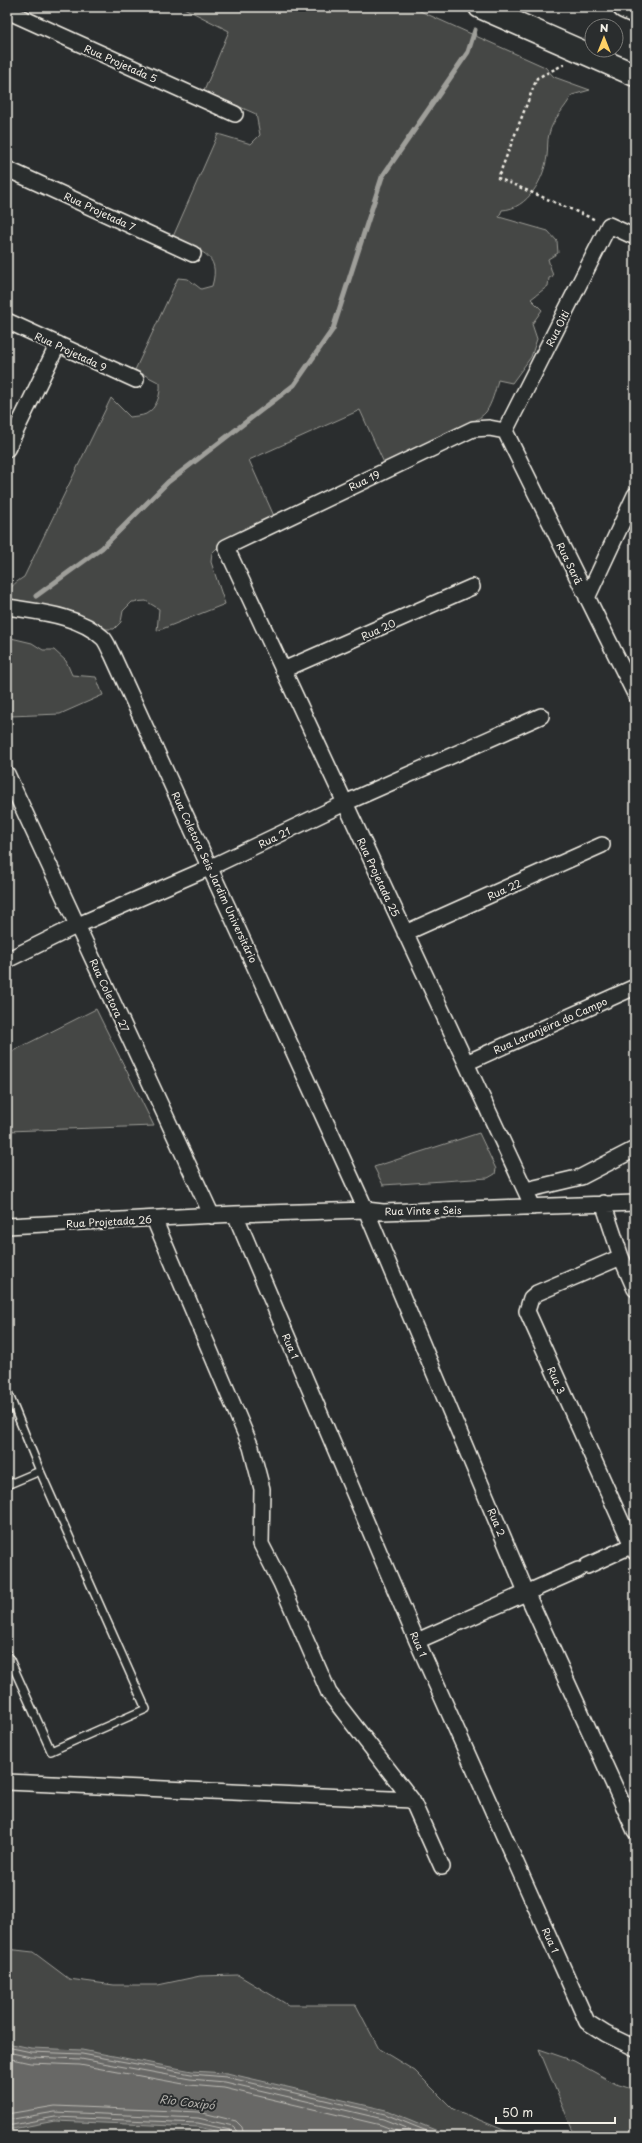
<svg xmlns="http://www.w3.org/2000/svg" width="642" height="2143" font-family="'Playpen Sans',sans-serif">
<rect width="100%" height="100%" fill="#2a2d2e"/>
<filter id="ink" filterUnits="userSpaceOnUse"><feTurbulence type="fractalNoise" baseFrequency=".025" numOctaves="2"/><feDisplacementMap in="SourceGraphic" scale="8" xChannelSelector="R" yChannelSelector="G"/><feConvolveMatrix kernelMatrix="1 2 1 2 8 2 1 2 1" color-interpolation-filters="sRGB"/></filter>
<g filter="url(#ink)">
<path fill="#444645" stroke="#9c9c96" d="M182 7H411L545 67 554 77 590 90 572 95C565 109 553 118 549 134 547 141 548 149 547 156 544 179 528 209 502 210L499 217 548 231 557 241 558 253 548 259 553 276 549 278 548 286 531 299 542 310 532 324 537 339 531 357 512 383 498 380C495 391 492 403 486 412 475 426 404 454 384 463L360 410 249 460 274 516 219 546 212 553 211 562 225 604 157 631 159 609 146 601 132 602 123 611 121 622 114 629H101L9 605C5 590 13 584 24 577L111 398 130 417C135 416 142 416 146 414 157 408 161 394 160 383L135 370 178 278 188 279 201 289 212 286C222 252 198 251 172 239L218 134 251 144 260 135 256 114 204 91 229 31Z
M7 637 32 643 43 650H54L66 661 72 675 96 677 103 695 60 714 10 716 7 721Z
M96 1009 154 1126 7 1131V1054Z
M479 1133 496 1169 495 1174 488 1178 383 1185 374 1167Z
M7 1949 33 1952 69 1979 114 1985H158L200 1976 238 1975 288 2005H356L379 2049 415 2071 453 2109 518 2136H7Z
M539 2049 574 2061 616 2084 635 2090V2136H575Z"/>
<path fill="#676866" stroke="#9f9f9a" d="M7 2043 31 2048 82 2050 192 2071 227 2073 386 2110 450 2136H237L198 2127 55 2121 7 2130Z"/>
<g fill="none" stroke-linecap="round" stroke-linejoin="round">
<path stroke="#bcbab4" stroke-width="1" d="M7 2047 31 2052 82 2054 191 2074 226 2077 385 2114 439 2136
M7 2052 31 2057 81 2059 190 2079 225 2082 383 2119 426 2136
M7 2058 30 2063 80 2065 189 2085 224 2088 381 2125 410 2136
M7 2114 55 2106 199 2112 236 2121 242 2127 244 2136
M7 2120 55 2112 198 2118 233 2126 237 2130 238 2136
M7 2126 55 2117 198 2123 230 2130 233 2136"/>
<path stroke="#9f9f9a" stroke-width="5" d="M36 596 102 548 168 482 294 385 333 329 382 177 468 52 475 30"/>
<g stroke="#f4f1e8" stroke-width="10">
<path id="lane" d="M635 174V175
M7 1390 40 1471 146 1709 51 1751 7 1653
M7 1485 40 1471"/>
</g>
<g stroke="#f4f1e8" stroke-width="18">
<path id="street" d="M7 11 235 114
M7 169 193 254
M7 321 136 380
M505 431 489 428 473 429 226 547 533 1207
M505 431 635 694
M505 431 609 225 635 237
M7 449 58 344
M587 598 635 495
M7 607C38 612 79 615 103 638 107 642 109 649 112 654L366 1210 527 1594 635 1831
M283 670 472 587
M7 774 212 1216
M405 933 602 845
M7 960 78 925 211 867 345 803 541 716
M466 1063 635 987
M526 1190 581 1177 635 1149
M603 1203 621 1257 635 1289
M235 1214 417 1641 587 2022 606 2034 635 2048
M154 1219 251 1447 262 1489 261 1544 281 1583 329 1693 412 1800 442 1867
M7 1226 235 1214 366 1210 383 1212 635 1203
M621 1257 537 1293 531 1298 527 1311 635 1552
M587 1566 635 1544
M417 1641 578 1570
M7 1782 412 1800"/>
</g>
<g stroke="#f4f1e8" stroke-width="25">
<path id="primary" d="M480 7 635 75
M624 7 635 12"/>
</g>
<path stroke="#f4f1e8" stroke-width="2.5" stroke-dasharray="3 3" stroke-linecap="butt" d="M565 64 537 78 498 178 596 220"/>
<use href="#lane" stroke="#2a2d2e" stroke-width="7"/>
<use href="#street" stroke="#2a2d2e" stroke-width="15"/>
<use href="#primary" stroke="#2a2d2e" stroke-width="22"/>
</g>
</g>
<g text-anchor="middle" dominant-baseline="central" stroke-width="4" stroke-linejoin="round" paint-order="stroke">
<g font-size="10" fill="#f4f1e8" stroke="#2a2d2e">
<text transform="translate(121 63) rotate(24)">Rua Projetada 5</text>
<text transform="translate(100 211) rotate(25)">Rua Projetada 7</text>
<text transform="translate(557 328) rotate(-63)">Rua Oiti</text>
<text transform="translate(71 351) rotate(25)">Rua Projetada 9</text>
<text transform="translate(364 480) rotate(-26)">Rua 19</text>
<text transform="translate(570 563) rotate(64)">Rua Sarã</text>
<text transform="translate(378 629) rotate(-24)">Rua 20</text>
<text transform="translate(274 837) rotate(-26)">Rua 21</text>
<text transform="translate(215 877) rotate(65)">Rua Coletora Seis Jardim Universitário</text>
<text transform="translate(379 877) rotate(65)">Rua Projetada 25</text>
<text transform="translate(504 889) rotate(-24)">Rua 22</text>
<text transform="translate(110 995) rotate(65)">Rua Coletora 27</text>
<text transform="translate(550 1025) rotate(-24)">Rua Laranjeira do Campo</text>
<text transform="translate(423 1210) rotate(-1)">Rua Vinte e Seis</text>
<text transform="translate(109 1221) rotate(-3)">Rua Projetada 26</text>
<text transform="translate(291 1346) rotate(67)">Rua 1</text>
<text transform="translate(557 1380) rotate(66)">Rua 3</text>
<text transform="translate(497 1522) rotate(67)">Rua 2</text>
<text transform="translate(419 1644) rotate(66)">Rua 1</text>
<text transform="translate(551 1940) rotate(66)">Rua 1</text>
</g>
<g font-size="11" font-style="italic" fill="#b5b3ae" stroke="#2a2d2e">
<text transform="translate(187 2102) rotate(7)">Rio Coxipó</text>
</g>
</g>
<rect width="642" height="2143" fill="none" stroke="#2a2d2e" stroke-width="24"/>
<rect x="12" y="12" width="618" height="2119" fill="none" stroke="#f4f1e8" stroke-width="1.5" filter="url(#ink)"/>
<g transform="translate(604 38)"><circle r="19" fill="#2a2d2e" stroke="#7b7b78"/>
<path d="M0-3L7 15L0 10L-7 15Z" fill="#ffd166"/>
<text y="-6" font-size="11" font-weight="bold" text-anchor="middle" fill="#f4f1e8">N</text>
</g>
<path d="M496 2117v6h119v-6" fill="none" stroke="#f4f1e8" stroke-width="2"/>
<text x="502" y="2117" font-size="12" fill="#f4f1e8" stroke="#2a2d2e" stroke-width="3" paint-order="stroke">50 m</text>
</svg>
